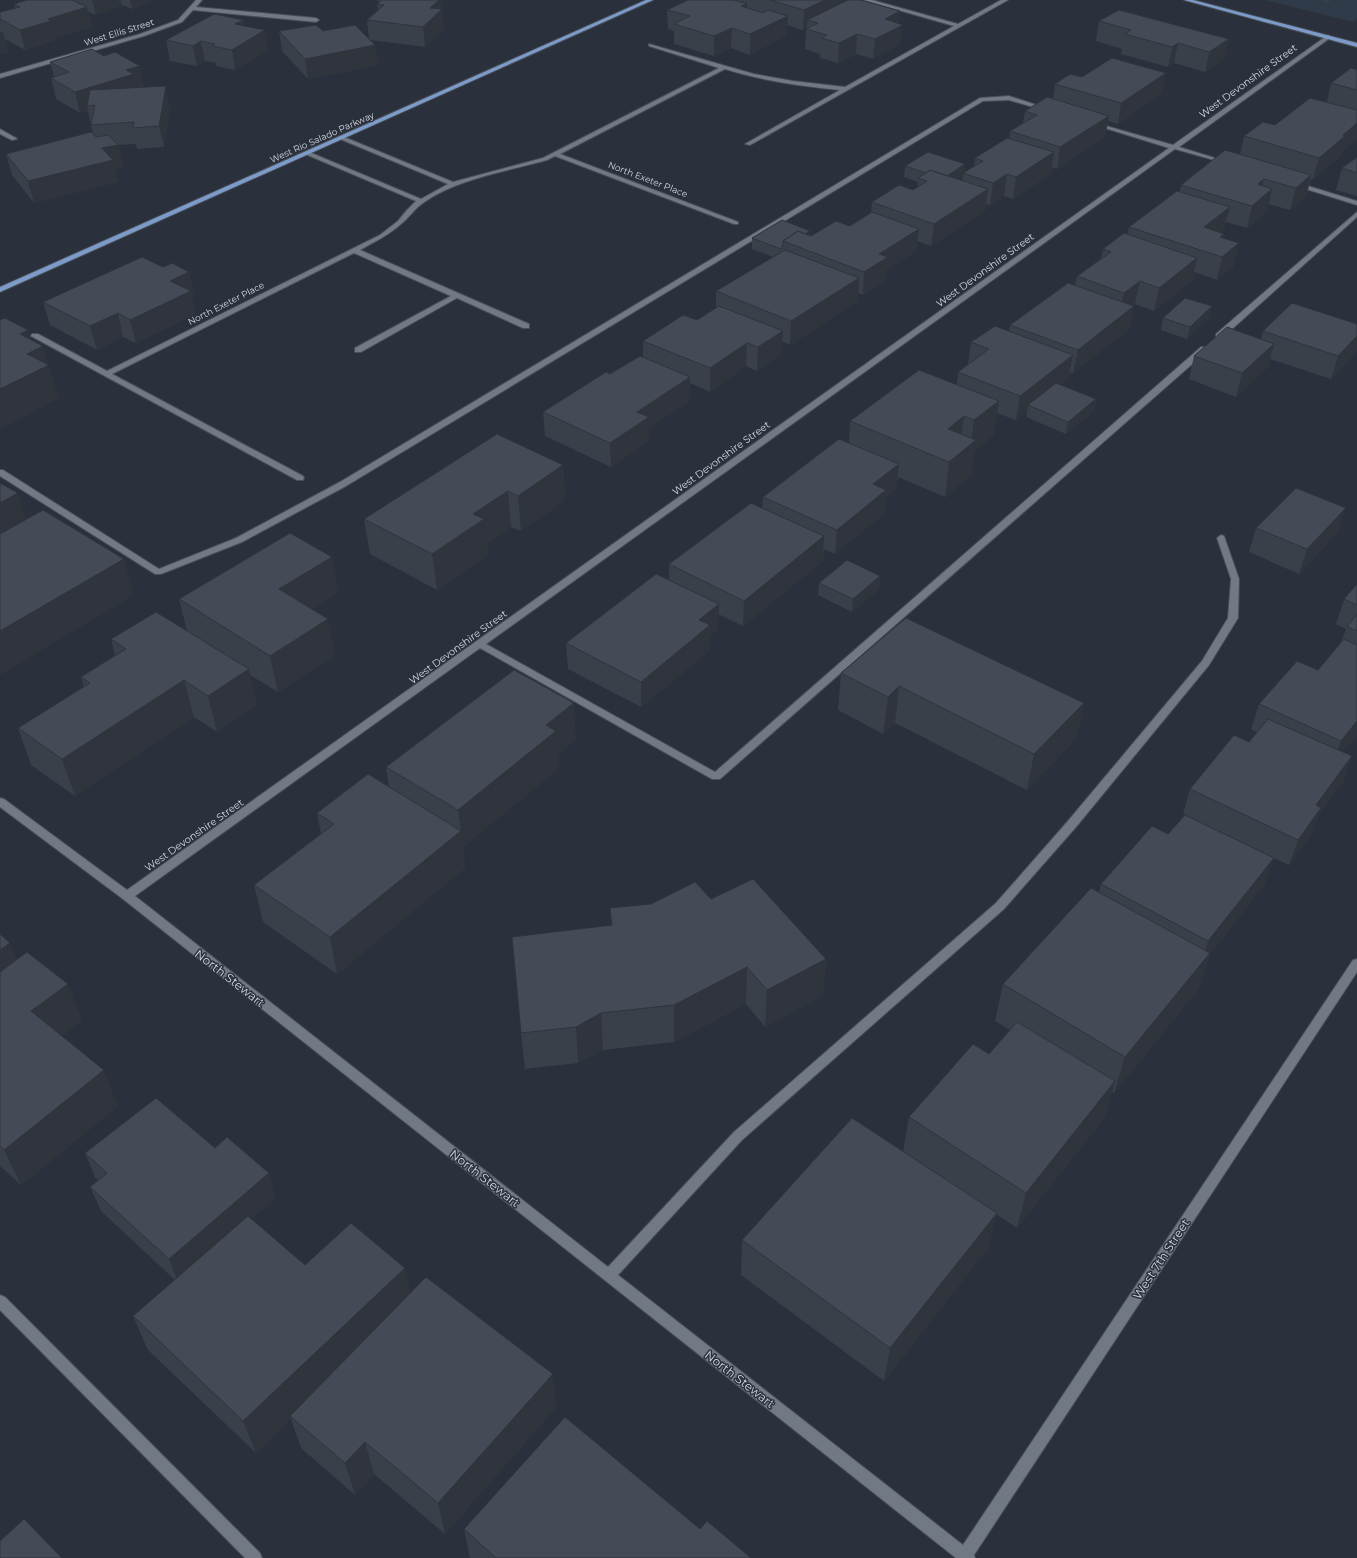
<svg xmlns="http://www.w3.org/2000/svg" width="1357" height="1558" font-family="Montserrat,sans-serif">
<rect width="100%" height="100%" fill="#2a313c"/>
<path fill="#303b4a" d="M1265 0H1357V19L1353 22Z"/>
<g fill="none" stroke-linecap="round" stroke-linejoin="round">
<g stroke="#494e57" stroke-width="2">
<path id="minor" d="M196 0H202L196 7 316 18 319 20 316 22 193 10 182 22 144 36 0 78V74L140 34 178 20Z
M863 0H872L958 24 1001 0H1008L750 145 745 144 840 90C801 86 763 81 725 69L560 154 738 222V224H734L555 156 547 160C508 171 456 179 423 203 414 209 409 218 401 224 389 235 374 242 360 250L529 324V328H523L457 298 361 352H355V348L451 296 354 253 112 374 303 476 304 478 303 480H297L31 336 32 334H38L107 371 380 235 398 221 407 210 416 201 305 154V152H309L421 199 448 184 340 139V137H344L453 182 543 158 719 68 649 46V44L754 74 793 81 845 87 954 26Z
M1328 35 1331 37 1330 38 1179 147 1228 162V164L1175 149 486 644 715 772 1201 347H1207V351L720 779H712L480 648 135 896 608 1267 734 1132 996 903 1068 821 1202 661 1228 618 1231 579 1217 538 1221 535 1224 536 1239 579 1238 618 1209 665 1076 827 1004 909 742 1140 618 1275 963 1545 1353 960 1357 959V972L974 1555 975 1558H956L123 899 0 807V798L4 799 127 890 1169 148 1092 124V122L1173 145Z
M1009 96 1049 109 1046 111 1009 100 983 101 346 486 242 542 161 574H155L0 476V470H3L159 569 236 538 340 482 980 98Z
M0 129 16 138 17 139 12 140 0 134Z
M1295 182 1357 201V205L1293 185 1292 184Z
M1357 212V217L1222 338H1216V334Z
M0 1295 5 1297 260 1553 262 1558H245L0 1310Z"/>
</g>
<g stroke="#494e57" stroke-width="2">
<path id="major" d="M646 0H653L0 292V287Z
M1184 0H1193L1357 43V47Z"/>
</g>
<use href="#minor" fill="#717985" fill-rule="evenodd"/>
<use href="#major" fill="#7c9bc9" fill-rule="evenodd"/>
</g>
<path fill="#3a404a" fill-rule="evenodd" d="M27 0H156L132 9 122 5 96 15 88 12 92 27 55 38V40L25 50 5 39 8 52 0 54V12L15 8 14 4Z
M376 0H441L444 29 425 47 370 40 375 45 378 65 308 79 282 51 279 31H323L369 39 367 20 378 10 377 4 380 2Z
M688 0H861L900 11 899 23 901 44 873 59 856 54 838 63 820 58V54L805 49 806 29 807 28 803 30 787 25V35L750 55 731 48 714 56 674 44V31L668 29 667 10Z
M1321 0H1331L1328 2Z
M1099 21 1229 39 1224 59 1205 72 1174 63 1168 67 1121 54 1122 49 1096 41Z
M245 26 268 50 235 70 216 66V63L205 61 197 66 170 61 166 40Z
M50 62 144 86 140 87 170 107 164 147 137 149 136 144 118 145 123 166 115 168 118 182 34 203 12 175 6 154 93 134 88 111 80 113 56 99 51 78 54 77Z
M1357 70V139L1341 153 1340 157 1313 179H1311L1306 197 1290 210 1268 204 1267 211 1247 228 1226 222 1224 229 1220 232 1224 234 1223 238 1234 266 1217 280 1194 272 1192 281 1154 311 1135 304 1132 306H1134L1129 329 1073 373 1070 372 1068 379 1061 385 1096 399 1094 411 1066 434 1026 417 1027 412 1016 420 997 413 994 435 974 452 971 475 945 497 898 477 896 488 886 497 884 514 835 554 824 549 823 561 743 626 718 614V629L710 635V650L641 707 568 669 566 643 669 580V564L762 508 763 497 849 443 850 421 957 384 958 372 968 364 971 342 1009 331 1010 325 1075 285 1077 276 1101 259 1103 249 1127 234 1129 227 1180 191 1181 185 1240 155 1244 136 1275 125 1327 102 1331 83Z
M1082 77 1162 93 1118 124 1108 121 1105 137 1057 169 1052 167 1051 174 1013 199 1004 196 990 205 986 204 985 211 931 246 917 241 916 251 886 270V280L863 295 858 293V301L790 345 782 341V354L757 371 746 366 710 392 690 383V401L649 428V441L611 467 545 436 543 412 610 374 643 357V341L697 320 716 308V291L773 257 752 249V238L811 236 850 226 871 213 872 202 913 190 917 188 918 182 904 177 905 166 965 164 964 173 974 167 975 158 1009 138 1010 131 1023 123 1025 111 1053 99 1055 84ZM963 176 962 181 958 179Z
M1357 157V196L1336 190 1342 168Z
M163 267 189 272 194 295 192 296 196 314 136 343 123 337 97 350 50 325 43 302Z
M1212 306 1209 318 1187 339 1161 330 1163 318Z
M1357 324V351L1331 379 1270 359 1268 367 1236 397 1189 379 1194 356 1261 339 1263 331Z
M563 465 565 500 521 531 511 527 487 543 488 555 437 590 370 554 364 519Z
M1256 528 1338 532 1299 574 1249 552Z
M332 557 338 593 312 609 335 655 278 692 250 675 257 705 217 732 194 717 75 796 31 765 18 728 84 687 81 677 115 655 111 639 187 631 179 599Z
M880 576 879 589 852 612 818 595 819 583Z
M1357 584V735L1343 752 1352 756 1343 782 1319 814 1312 833 1289 865 1253 848 1265 884 1210 954 1198 990 1114 1093 1112 1092 1105 1117 1017 1228 996 1214 988 1248 884 1381 741 1275 742 1240 903 1152 909 1117 989 1054 1010 1030 995 1021 1003 984 1099 892 1101 884 1168 834 1185 815 1183 814 1190 789 1249 742 1257 732 1251 729 1259 704 1318 670 1341 642 1346 629 1336 624 1344 599Z
M841 673 1084 703 1076 739 1027 790 895 723 883 734 838 710Z
M576 740 558 754 559 768 463 847 465 868 337 974 263 922 254 885 321 834 317 813 389 787 386 767Z
M711 899 826 959 823 995 765 1027 746 1004 674 1042 603 1050 578 1063 525 1069 521 1033 611 925 610 908Z
M0 934 17 959 82 1020 61 1036 118 1106 21 1185 0 1166Z
M215 1148 276 1198 251 1219 305 1265 405 1268 410 1293 556 1407 445 1534 374 1474 355 1495 301 1448 291 1419 256 1453 148 1350 133 1316 175 1280 101 1211 90 1187 98 1180 95 1177 85 1153Z
M464 1529H700L751 1558H470Z"/>
<path fill="#30343c" d="M92 0H121L122 5 96 15Z
M130 0H156L132 9Z
M439 0H441L444 29 425 47 423 27 430 8Z
M825 0H854L807 20V28L803 30 804 10Z
M747 4 746 23 741 6Z
M87 7 92 27 55 38V40L25 50 20 30 48 19Z
M900 11 899 27 903 25 901 44 873 59 875 39 885 19Z
M788 16 787 35 750 55V34Z
M244 20 247 39 235 24Z
M732 28 731 48 714 56V36Z
M265 30 268 50 235 70 232 50Z
M0 32H3L8 52 0 54Z
M857 34 856 54 838 63 839 43Z
M1229 39 1224 59 1205 72 1209 52Z
M201 41 205 61 197 66 193 46Z
M1178 43 1174 63 1168 67 1172 47Z
M375 45 378 65 308 79 305 59Z
M140 66 144 86 87 106 88 111 80 113 75 92 126 70Z
M1166 73 1162 93 1118 124 1121 103Z
M166 86 170 107 164 147 159 126Z
M1109 116 1105 137 1057 169 1060 147Z
M1357 123V139L1341 153 1340 157 1313 179 1319 158 1343 135Z
M118 145 123 166 115 168 118 182 34 203 28 181 102 148Z
M1054 152 1051 174 1013 199 1016 177Z
M965 164 964 174 963 173V176L942 189 943 178Z
M1007 174 1004 196 990 205 993 183Z
M1311 175 1306 197 1290 210 1296 188Z
M1264 179 1259 199 1272 189 1267 211 1247 228 1252 206 1258 184Z
M988 189 985 211 931 246 934 224Z
M1230 207 1224 229 1199 249 1204 227Z
M919 229 916 251 886 270V280L863 295 864 272 879 254Z
M810 231V242L790 244Z
M1224 234 1219 256 1220 237Z
M1239 243 1234 266 1217 280 1222 257Z
M1197 258 1192 281 1154 311 1159 288Z
M189 272 194 295 192 296 196 314 136 343 130 320 170 281Z
M859 278 858 301 790 345 791 321Z
M1140 281 1135 304 1119 316 1124 293Z
M1134 306 1129 329 1073 373 1078 350Z
M1212 306 1209 318 1187 339 1190 327Z
M118 313 123 337 97 350 90 326Z
M28 330 34 351 43 346 59 399 0 429V389L20 334Z
M783 331 782 354 757 371 758 347Z
M1357 336V351L1331 379 1338 356Z
M747 343 746 366 710 392V368Z
M1274 344 1268 367 1236 397 1242 373Z
M1073 355 1068 379 1032 407 1028 405 1027 412 1016 420 1020 396Z
M690 377V401L649 428V441L611 467 610 443 637 412Z
M1096 399 1094 411 1066 434 1068 422Z
M999 401 994 435 974 452 971 475 945 497 949 462 971 444 974 420Z
M964 416 959 451 948 429Z
M899 464 896 488 886 497 884 514 835 554 837 530 873 484Z
M563 465 565 500 521 531 518 496Z
M508 491 511 527 487 543 488 555 437 590 432 554 473 514Z
M18 493 29 529 0 545V503Z
M1346 508 1338 532 1299 574 1307 549Z
M824 536 823 561 743 626 744 601Z
M332 557 338 593 286 626 279 589Z
M124 559 134 595 0 675V631Z
M880 576 879 589 852 612 853 599Z
M719 604 718 629 710 635V650L641 707V682L699 620Z
M328 619 335 655 278 692 270 656Z
M249 669 257 705 217 732 208 696Z
M184 680 194 717 75 796 62 759Z
M899 686 895 723 883 734 888 697Z
M574 703 576 740 558 754 559 768 463 847 458 810 546 725Z
M1084 703 1076 739 1027 790 1034 754Z
M1357 721V735L1332 766 1341 741Z
M1352 756 1343 782 1319 814 1312 833 1289 865 1298 840 1316 805Z
M461 831 465 868 337 974 330 937Z
M1274 858 1265 884 1210 954 1198 990 1114 1093 1125 1057 1200 965 1208 941Z
M10 943 25 979 0 997V950Z
M826 959 823 995 765 1027 767 990Z
M747 967 746 1004 674 1042V1005Z
M68 984 82 1020 46 1047 31 1011Z
M601 1013 603 1050 578 1063 576 1027Z
M104 1070 118 1106 21 1185 4 1150Z
M1115 1081 1105 1117 1017 1228 1026 1193Z
M269 1173 276 1198 178 1283 169 1259Z
M997 1213 988 1248 884 1381 890 1348Z
M405 1268 412 1302 290 1416 291 1419 256 1453 243 1421Z
M553 1374 556 1407 445 1534 438 1503Z
M365 1442 374 1474 355 1495 345 1463Z"/>
<path fill="#444b56" stroke="#30343c" d="M27 0H72L87 7 48 19 51 21 20 30 0 19V12L20 7 14 4Z
M382 0H439L430 8 442 9 423 27 367 20 384 5 377 4Z
M688 0H734L747 4 741 6 763 13 768 10 788 16 750 34 732 28 714 36 674 24 690 16 667 10Z
M770 0H825L804 10Z
M848 0H861L900 11 885 19 903 25 875 39 857 34 839 43 821 38 827 35 806 29 818 23 807 20Z
M1119 10 1229 39 1209 52 1178 43 1172 47 1125 34 1131 30 1099 21Z
M214 14 244 20 235 24 265 30 232 50 212 46 215 44 201 41 193 46 166 40Z
M316 25 323 31 355 25 375 45 305 59 279 31Z
M92 49 104 56 115 52 140 66 126 70 134 74 75 92 51 78 69 72 50 62Z
M1112 58 1166 73 1121 103 1055 84 1070 74 1082 77Z
M1351 68 1357 70V90L1331 83Z
M166 86 159 126 133 128 134 122 91 125 95 105 87 106 90 90Z
M1047 97 1109 116 1060 147 1010 131 1037 115 1025 111Z
M1310 98 1357 110V123L1343 135 1345 136 1319 158 1244 136 1263 122 1275 125Z
M91 132 96 137 108 135 118 145 102 148 113 160 28 181 6 154Z
M1007 138 1054 152 1016 177 1007 174 993 183 963 173 983 161 975 158Z
M1225 150 1311 175 1296 188 1264 179 1258 184 1272 189 1252 206 1181 185Z
M928 152 965 164 947 176 930 170 926 173 905 166Z
M1357 157V173L1342 168Z
M930 170 988 189 934 224 872 202 899 185 913 190 927 181 918 178Z
M1177 191 1230 207 1204 227 1224 234 1220 237 1239 243 1222 257 1129 227Z
M872 212 919 229 879 254 888 257 864 272 783 241 798 231 811 236 836 221 850 226Z
M782 220 810 231 805 234 798 231 783 241 782 248 781 249 752 238Z
M1124 233 1197 258 1159 288 1140 281 1124 293 1077 276 1111 252 1103 249Z
M785 250 859 278 791 321 716 291Z
M142 257 163 267 172 263 189 272 170 281 191 291 130 320 118 313 90 326 43 302Z
M1068 283 1134 306 1078 350 1010 325Z
M1185 298 1212 306 1190 327 1163 318Z
M1292 303 1357 324V336L1338 356 1263 331Z
M719 306 783 331 758 347 747 343 710 368 643 341 683 315 697 320Z
M5 318 28 330 20 334 43 346 27 354 49 365 0 389V320Z
M995 326 1073 355 1020 396 958 372 989 349 971 342Z
M1227 327 1274 344 1242 373 1194 356Z
M640 356 690 377 637 412 649 417 610 443 543 412 606 372 610 374Z
M919 370 999 401 974 420 964 416 948 429 976 440 949 462 850 421Z
M1056 383 1096 399 1068 422 1028 405Z
M497 434 563 465 518 496 508 491 473 514 484 519 432 554 364 519Z
M839 439 899 464 873 484 886 490 837 530 763 497Z
M0 483 18 493 0 503Z
M1296 488 1346 508 1307 549 1256 528Z
M751 503 824 536 744 601 669 564Z
M43 510 124 559 0 631V534Z
M290 533 332 557 279 589 328 619 270 656 179 599Z
M847 560 880 576 853 599 819 583Z
M656 574 719 604 699 620 710 625 641 682 566 643Z
M1357 584V605L1344 599Z
M156 612 249 669 208 696 184 680 62 759 18 728 90 683 81 677 126 649 111 639Z
M1357 614V631L1347 627Z
M906 618 1084 703 1034 754 899 686 888 697 841 673Z
M1344 639 1357 645V721L1341 741 1259 704 1297 661 1318 670Z
M514 670 574 703 546 725 556 731 458 810 386 767Z
M1268 719 1352 756 1316 805 1321 808 1298 840 1190 789 1234 735 1249 742Z
M368 774 461 831 330 937 254 885 334 824 317 813Z
M1185 815 1274 858 1208 941 1101 884 1152 826 1168 834Z
M753 879 826 959 767 990 747 967 674 1005 601 1013 576 1027 521 1033 512 937 612 925 610 908 651 904 695 882 711 899Z
M1091 888 1210 953 1125 1057 1003 984Z
M0 934 10 943 0 950Z
M27 952 68 984 31 1011 104 1070 4 1150 0 1146V972Z
M1017 1022 1115 1081 1026 1193 909 1117 973 1044 989 1054Z
M156 1098 215 1148 227 1137 269 1173 169 1259 90 1187 107 1173 85 1153Z
M852 1118 997 1213 890 1348 742 1240Z
M248 1216 305 1265 351 1223 405 1268 243 1421 133 1316Z
M426 1277 553 1374 438 1503 365 1442 345 1463 290 1416Z
M565 1417 700 1529 707 1521 751 1558H496L464 1529Z
M24 1519 62 1558H0V1541Z"/>
<g text-anchor="middle" dominant-baseline="central" stroke-width="3" stroke-linejoin="round" paint-order="stroke">
<g font-size="9" fill="#d3d7de" stroke="#2a313c">
<text transform="translate(119 32) rotate(-17)">West Ellis Street</text>
<text transform="translate(322 137) rotate(-24)">West Rio Salado Parkway</text>
<text transform="translate(648 179) rotate(21)">North Exeter Place</text>
<text transform="translate(226 303) rotate(-27)">North Exeter Place</text>
</g>
<g font-size="10" fill="#d3d7de" stroke="#2a313c">
<text transform="translate(1248 81) rotate(-36)">West Devonshire Street</text>
<text transform="translate(985 270) rotate(-36)">West Devonshire Street</text>
<text transform="translate(721 458) rotate(-36)">West Devonshire Street</text>
<text transform="translate(458 647) rotate(-36)">West Devonshire Street</text>
<text transform="translate(194 835) rotate(-35)">West Devonshire Street</text>
</g>
<g font-size="12" fill="#d3d7de" stroke="#2a313c">
<text transform="translate(230 978) rotate(38)">North Stewart</text>
<text transform="translate(485 1178) rotate(38)">North Stewart</text>
<text transform="translate(1161 1259) rotate(-57)">West 7th Street</text>
<text transform="translate(740 1379) rotate(38)">North Stewart</text>
</g>
</g>
</svg>
